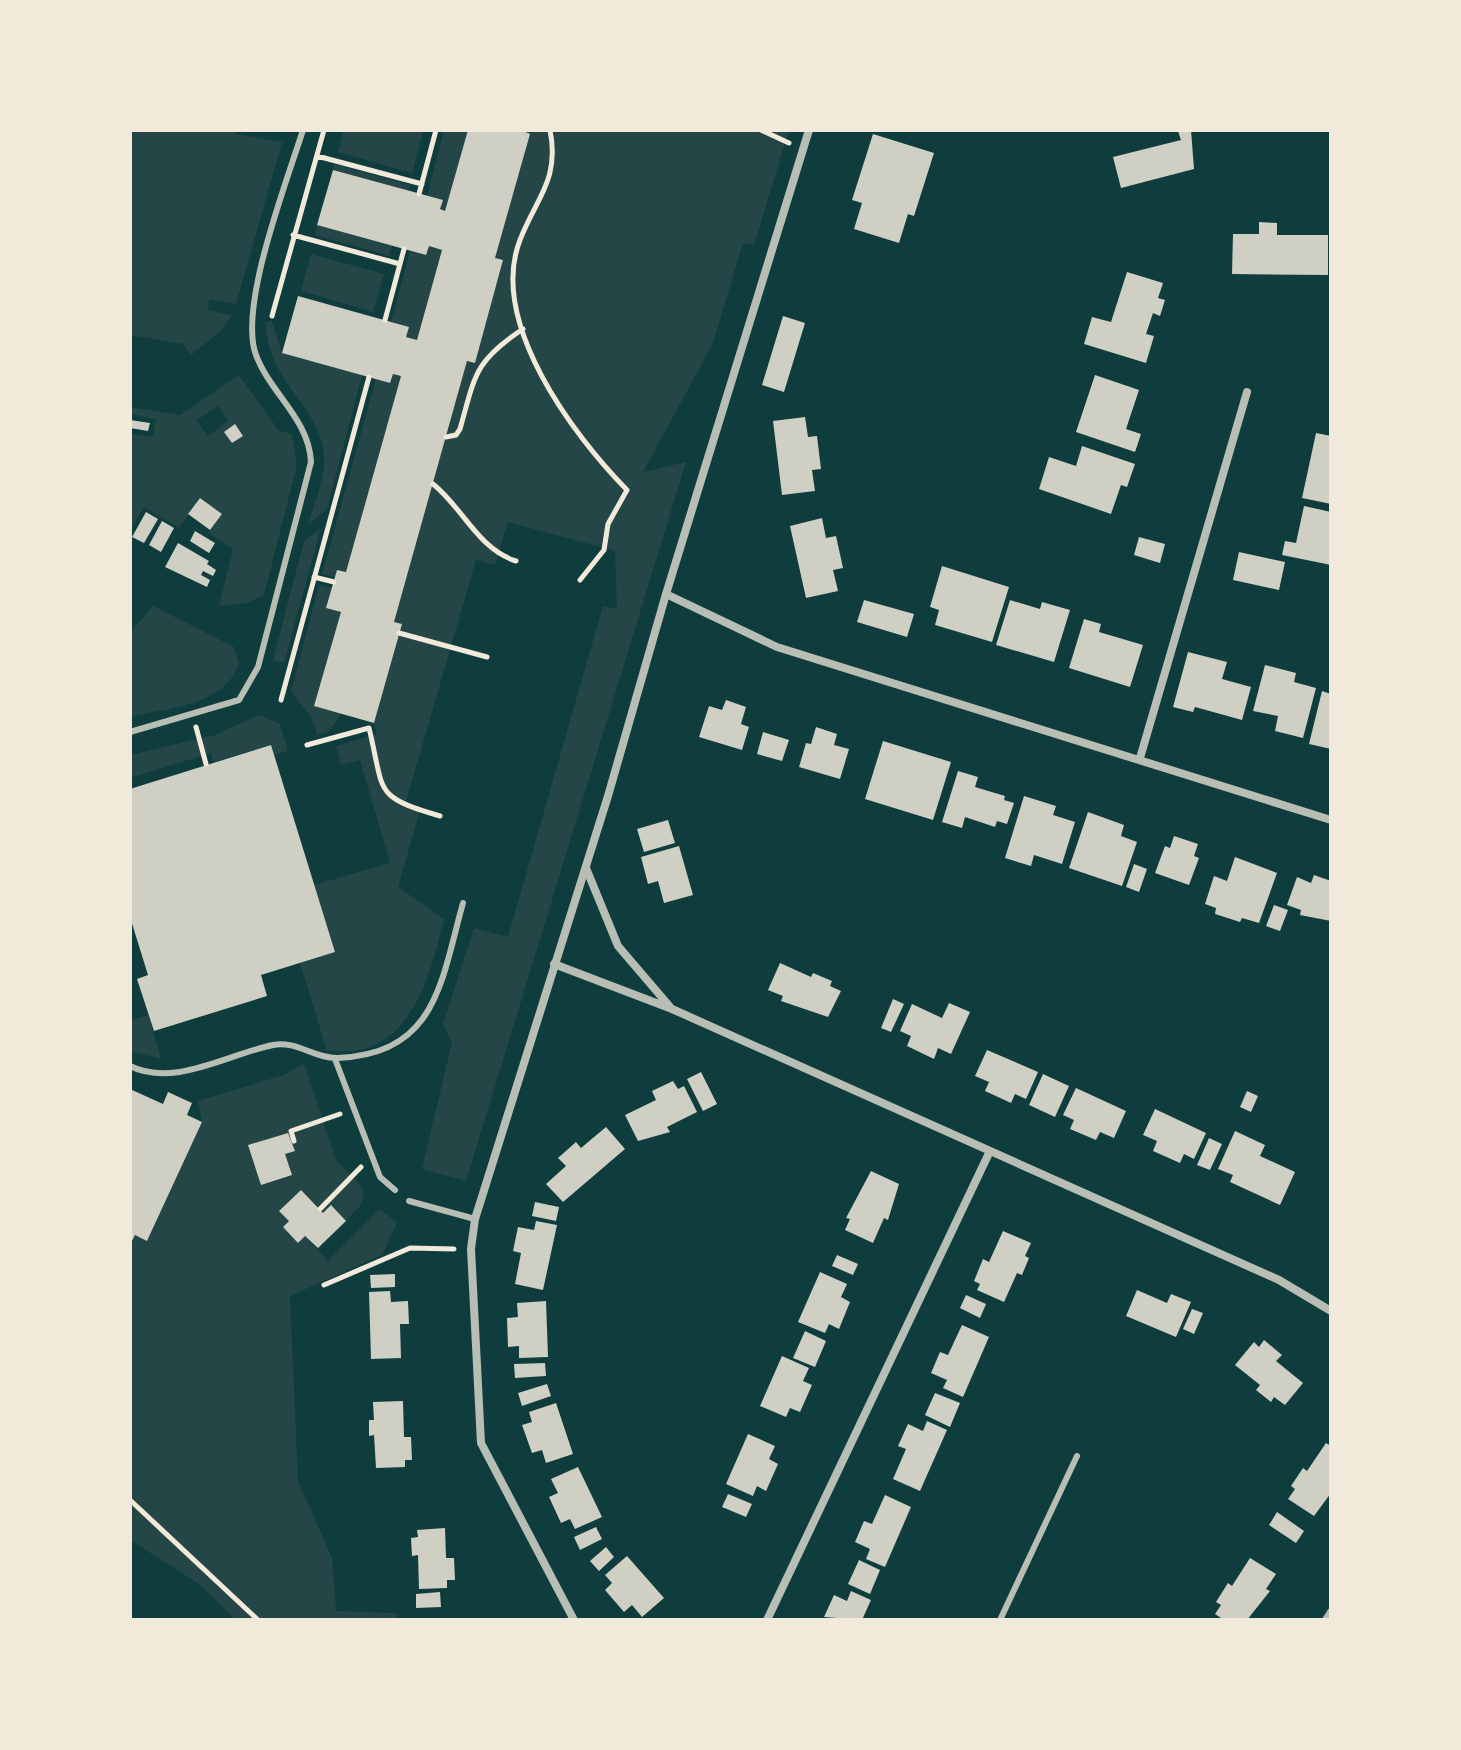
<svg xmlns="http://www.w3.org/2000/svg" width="1461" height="1750" font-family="'Nunito Sans',sans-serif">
<rect width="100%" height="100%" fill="#0f3d3e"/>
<path fill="#244646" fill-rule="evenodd" d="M130 130H237V134L282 142 236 304 209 299 208 310 232 315 224 328 191 355 183 344 130 335Z
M344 130 423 132 412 173 338 152Z
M444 130H468L445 211 440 209 442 200 427 196Z
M521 130H789L754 245 743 243 713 343 643 472 686 462 466 1181 422 1169 452 1042 443 1024 474 928 508 937 603 606 617 609 615 551 508 522 495 565 476 560 405 805 420 810 398 887 444 919C432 966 417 1038 359 1050 349 1052 338 1051 327 1051L300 963 335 952 314 885 390 863 360 760 341 765 336 746 377 734 374 723 401 624 394 622 467 361 475 362 503 261 495 258 530 135Z
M334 164 410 185 408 191 333 170Z
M317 225 392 246 389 256 315 235Z
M429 246 442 250 417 340 406 337 408 327 391 322 410 251 425 255Z
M311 254 384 274 373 312 301 291Z
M272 321 282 353 362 375 327 509 308 525C313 506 323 484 324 464 328 410 265 383 266 322Z
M393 374 401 376 346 572 337 570 335 577 322 574 376 379 390 383Z
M239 375 279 431 292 434 297 465 264 595 247 603 219 606 233 549 208 533 222 514 200 498 179 528 144 507 130 531V434L153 437 156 419 130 414V407L180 415ZM218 406 228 421 208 436 197 420Z
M321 528 284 663 273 660 304 541Z
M319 585 332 588 326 608 341 612 314 706 342 713 328 732 317 735 311 717 291 692Z
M153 606 234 647 239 664C223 707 169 707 130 717V633Z
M259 715 280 724 288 751 274 755 271 745 214 762 211 753 130 778V755L215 735Z
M148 1015 161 1059 130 1051V1016L132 1020Z
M304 1064 336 1160 362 1187 364 1195 360 1206 346 1221 323 1213 300 1190 280 1211 289 1221 283 1227 298 1242 305 1236 328 1261 380 1209 397 1223 382 1255 290 1296 298 1481 332 1558 336 1611 395 1613 400 1620H236L199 1584 130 1540V1245L135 1235 148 1240 202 1122 198 1101 284 1075Z"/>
<path fill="#cfcfc3" d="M468 130H521L530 134 495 258 503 260 475 363 467 361 394 622 402 624 374 723 314 706 341 612 326 608 337 570 346 572 401 376 393 374 390 383 282 353 298 296 409 327 406 337 417 340 442 250 429 246 426 255 317 225 333 170 443 200 440 209 445 211Z
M1182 130H1191L1194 169 1121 188 1113 157 1181 140 1178 131Z
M873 134 934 153 914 216 908 214 899 243 854 229 862 203 852 200Z
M1259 222 1277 223V235H1328V275L1232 274 1233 234H1259Z
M1127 272 1163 283 1158 298 1165 300 1160 316 1153 313 1146 334 1154 336 1146 363 1084 344 1092 317 1111 322Z
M783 316 805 323 784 392 762 385Z
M1095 375 1139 390 1126 429 1141 434 1135 452 1076 432Z
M805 417 808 437 817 436 821 469 812 470 815 491 782 495 773 421Z
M130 420 150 423 148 431 130 428Z
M235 424 243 436 232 443 224 432Z
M1316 433 1331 436V504L1302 498Z
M1082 446 1135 464 1127 487 1121 485 1111 514 1039 489 1049 457 1076 466Z
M200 498 222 514 210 530 188 514Z
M1304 506 1331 512V565L1282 555 1285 541 1296 543Z
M146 512 158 519 144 543 132 537Z
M822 518 826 538 836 536 843 568 833 570 838 591 806 598 790 526Z
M162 521 174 528 161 552 149 545Z
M195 531 215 543 209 553 190 541Z
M1139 537 1165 544 1160 563 1134 555Z
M178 543 209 561 207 564 216 570 213 576 203 571 201 575 210 580 207 587 165 567Z
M1239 552 1285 562 1279 590 1233 580Z
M942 566 1009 587 992 642 935 625 939 610 930 607Z
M864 600 914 614 907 637 857 622Z
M1010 600 1040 609 1042 602 1070 610 1054 662 996 645Z
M1084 619 1101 624 1099 632 1143 645 1130 687 1069 668Z
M1188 652 1227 662 1222 679 1251 687 1242 720 1195 707 1193 712 1173 707Z
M1265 665 1296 673 1294 682 1316 688 1303 738 1275 731 1278 716 1253 711Z
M1322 691 1331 694V749L1309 744Z
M726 700 746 707 741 724 749 727 742 750 699 737 709 706 722 710Z
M816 727 837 734 834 745 849 749 840 779 799 767 806 743 811 744Z
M763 732 789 740 782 761 757 754Z
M883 741 951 762 933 820 865 799Z
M271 745 335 952 261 975 267 996 154 1031 137 979 148 975 130 917V789Z
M958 771 978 777 975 787 1005 796 1004 800 1014 803 1007 824 997 821 995 827 965 817 962 828 942 822Z
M1024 796 1056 806 1053 815 1075 822 1062 864 1034 855 1031 866 1005 858Z
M1088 812 1124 825 1121 836 1137 842 1122 886 1069 868Z
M668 820 675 843 644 852 637 829Z
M1174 836 1198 844 1194 856 1199 858 1189 885 1155 873 1165 846 1170 848Z
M679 846 693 895 664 903 658 881 648 884 641 857Z
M1235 857 1277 873 1259 923 1242 918 1240 922 1215 914 1216 908 1205 904 1214 876 1227 881Z
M1134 864 1147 869 1139 892 1126 887Z
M1314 875 1331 881V921L1300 915 1301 910 1287 905 1297 877 1311 883Z
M1274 905 1288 910 1280 931 1266 926Z
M780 963 811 977 813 973 832 981 830 986 841 991 828 1017 781 1001 783 996 768 990Z
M893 999 904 1004 891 1032 881 1028Z
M949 1003 970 1012 951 1054 938 1048 934 1059 907 1046 911 1036 900 1031 912 1004 942 1018Z
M987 1050 1038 1072 1026 1099 1015 1094 1011 1103 985 1091 989 1082 975 1076Z
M701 1072 717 1104 703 1111 687 1079Z
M1043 1074 1069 1086 1055 1117 1029 1105Z
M673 1081 678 1089 684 1086 697 1112 667 1127 670 1132 638 1141 625 1115 656 1100 652 1091Z
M1076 1088 1126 1111 1114 1138 1100 1132 1096 1140 1070 1129 1074 1120 1063 1115Z
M130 1089 163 1104 168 1092 192 1103 187 1115 202 1122 147 1241 135 1235 130 1245Z
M1247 1091 1258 1096 1251 1112 1240 1107Z
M1155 1109 1206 1133 1194 1159 1184 1154 1180 1163 1153 1151 1157 1141 1143 1135Z
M606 1127 625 1149 563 1202 546 1184 566 1166 558 1158 576 1142 581 1148Z
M1235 1131 1265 1145 1260 1156 1295 1172 1280 1205 1230 1182 1233 1175 1218 1169Z
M288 1133 295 1151 285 1154 292 1175 261 1185 248 1145Z
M1209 1138 1222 1144 1210 1170 1197 1165Z
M871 1171 899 1184 888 1220 884 1218 873 1243 845 1230 850 1219 846 1218Z
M301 1190 323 1213 331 1205 346 1221 318 1248 305 1236 298 1243 283 1227 289 1221 279 1211Z
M535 1202 559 1207 556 1221 532 1216Z
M536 1221 557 1225 543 1290 515 1284 521 1253 513 1251 518 1227 534 1230Z
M1003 1231 1031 1243 1025 1256 1029 1258 1022 1275 1017 1273 1004 1302 977 1290 980 1284 974 1281 983 1259 989 1262Z
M837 1255 858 1264 853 1275 832 1266Z
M820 1272 847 1284 841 1297 850 1302 839 1329 829 1324 825 1333 798 1322Z
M395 1274V1287L371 1288 370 1275Z
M1137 1290 1167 1303 1171 1294 1191 1302 1176 1337 1126 1316Z
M390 1291 391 1302 408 1301 409 1324H400L401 1358 371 1359 369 1292Z
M966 1295 986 1304 980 1318 960 1308Z
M546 1301 548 1357 519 1358V1346L508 1347 507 1318 518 1317 517 1303Z
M1192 1309 1203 1313 1194 1334 1183 1329Z
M962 1325 989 1337 963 1397 943 1388 947 1380 931 1373 940 1352 948 1355Z
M805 1331 826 1341 815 1367 793 1358Z
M1264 1340 1282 1355 1276 1361 1303 1383 1285 1405 1274 1397 1271 1402 1256 1390 1260 1385 1235 1365 1254 1342 1259 1347Z
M782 1356 809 1368 803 1381 812 1385 800 1412 790 1408 786 1417 760 1406Z
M545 1363 546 1376 515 1378 514 1364Z
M547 1384 551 1396 522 1406 518 1393Z
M935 1393 960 1403 950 1427 925 1415Z
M403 1401 404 1437H411L412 1460H405V1467L376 1468 374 1435 369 1436V1420H374L373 1402Z
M556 1403 573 1454 546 1463 542 1450 532 1453 522 1425 532 1422 529 1412Z
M927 1421 947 1430 920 1491 893 1479 906 1449 898 1446 908 1424 923 1431Z
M748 1434 775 1446 769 1459 778 1464 766 1491 757 1486 753 1496 726 1484Z
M1326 1443 1331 1446V1493L1314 1516 1288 1499 1295 1489 1291 1486 1303 1468 1307 1471Z
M578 1467 602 1517 575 1529 570 1519 561 1523 549 1497 558 1493 551 1479Z
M728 1494 752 1504 746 1517 722 1507Z
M885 1495 911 1507 885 1567 866 1559 870 1549 855 1542 864 1521 872 1524Z
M1277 1512 1304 1531 1296 1543 1269 1525Z
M596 1527 602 1539 580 1550 574 1537Z
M445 1528 446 1558H454L455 1580H447V1588L419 1589 418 1555 412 1556 411 1538 418 1537 417 1530Z
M606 1547 614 1557 599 1571 590 1561Z
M627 1556 664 1598 642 1617 632 1605 624 1612 605 1590 612 1583 605 1575Z
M1250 1558 1276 1574 1266 1589 1270 1591 1247 1620H1224L1215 1614 1221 1605 1216 1602 1228 1583 1232 1586Z
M859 1560 880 1570 870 1594 848 1584Z
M851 1591 871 1600 862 1620 824 1617 834 1595 847 1601Z
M440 1592 441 1607 416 1608V1594Z"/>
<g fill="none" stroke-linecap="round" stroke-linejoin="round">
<path stroke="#f1e9da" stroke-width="5" d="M550 130C560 180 536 198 520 240 488 322 573 435 627 490L608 524 604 550 580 580
M761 130 789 143
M317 156 422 184
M419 194 436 130
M293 235 400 264
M272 316 324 130
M385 320 404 249
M446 437 456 435 460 429C475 376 474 361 523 329
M433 484C463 508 478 549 516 561
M314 577 334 582
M399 633 487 657
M281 700 369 377
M196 727 206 764
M307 745 369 728C385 793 372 796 440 816
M294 1141 291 1131 340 1114
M320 1209 361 1167
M324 1285 410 1248 454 1249
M130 1500 258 1620"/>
<path stroke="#b8beb3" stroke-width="6" d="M130 732 239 700 258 667 311 462C309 419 270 393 256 355 238 307 287 181 303 130
M335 1059 380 1177 395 1190
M130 1066C174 1088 228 1054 273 1045 296 1040 315 1059 338 1058 437 1054 441 981 463 903
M409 1201 475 1219
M1000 1620 1077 1456"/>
<path stroke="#b8beb3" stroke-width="8" d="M666 594 777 647 1331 820
M1140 758 1247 392
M586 868 618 946 671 1008
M554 964 672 1009 1279 1280 1331 1311
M574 1620 481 1443 471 1249 475 1219 608 796 666 594 809 130
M767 1620 990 1151
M1326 1620 1331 1612"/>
</g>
<rect width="1461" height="1750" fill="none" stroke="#f1e9da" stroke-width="264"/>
</svg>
